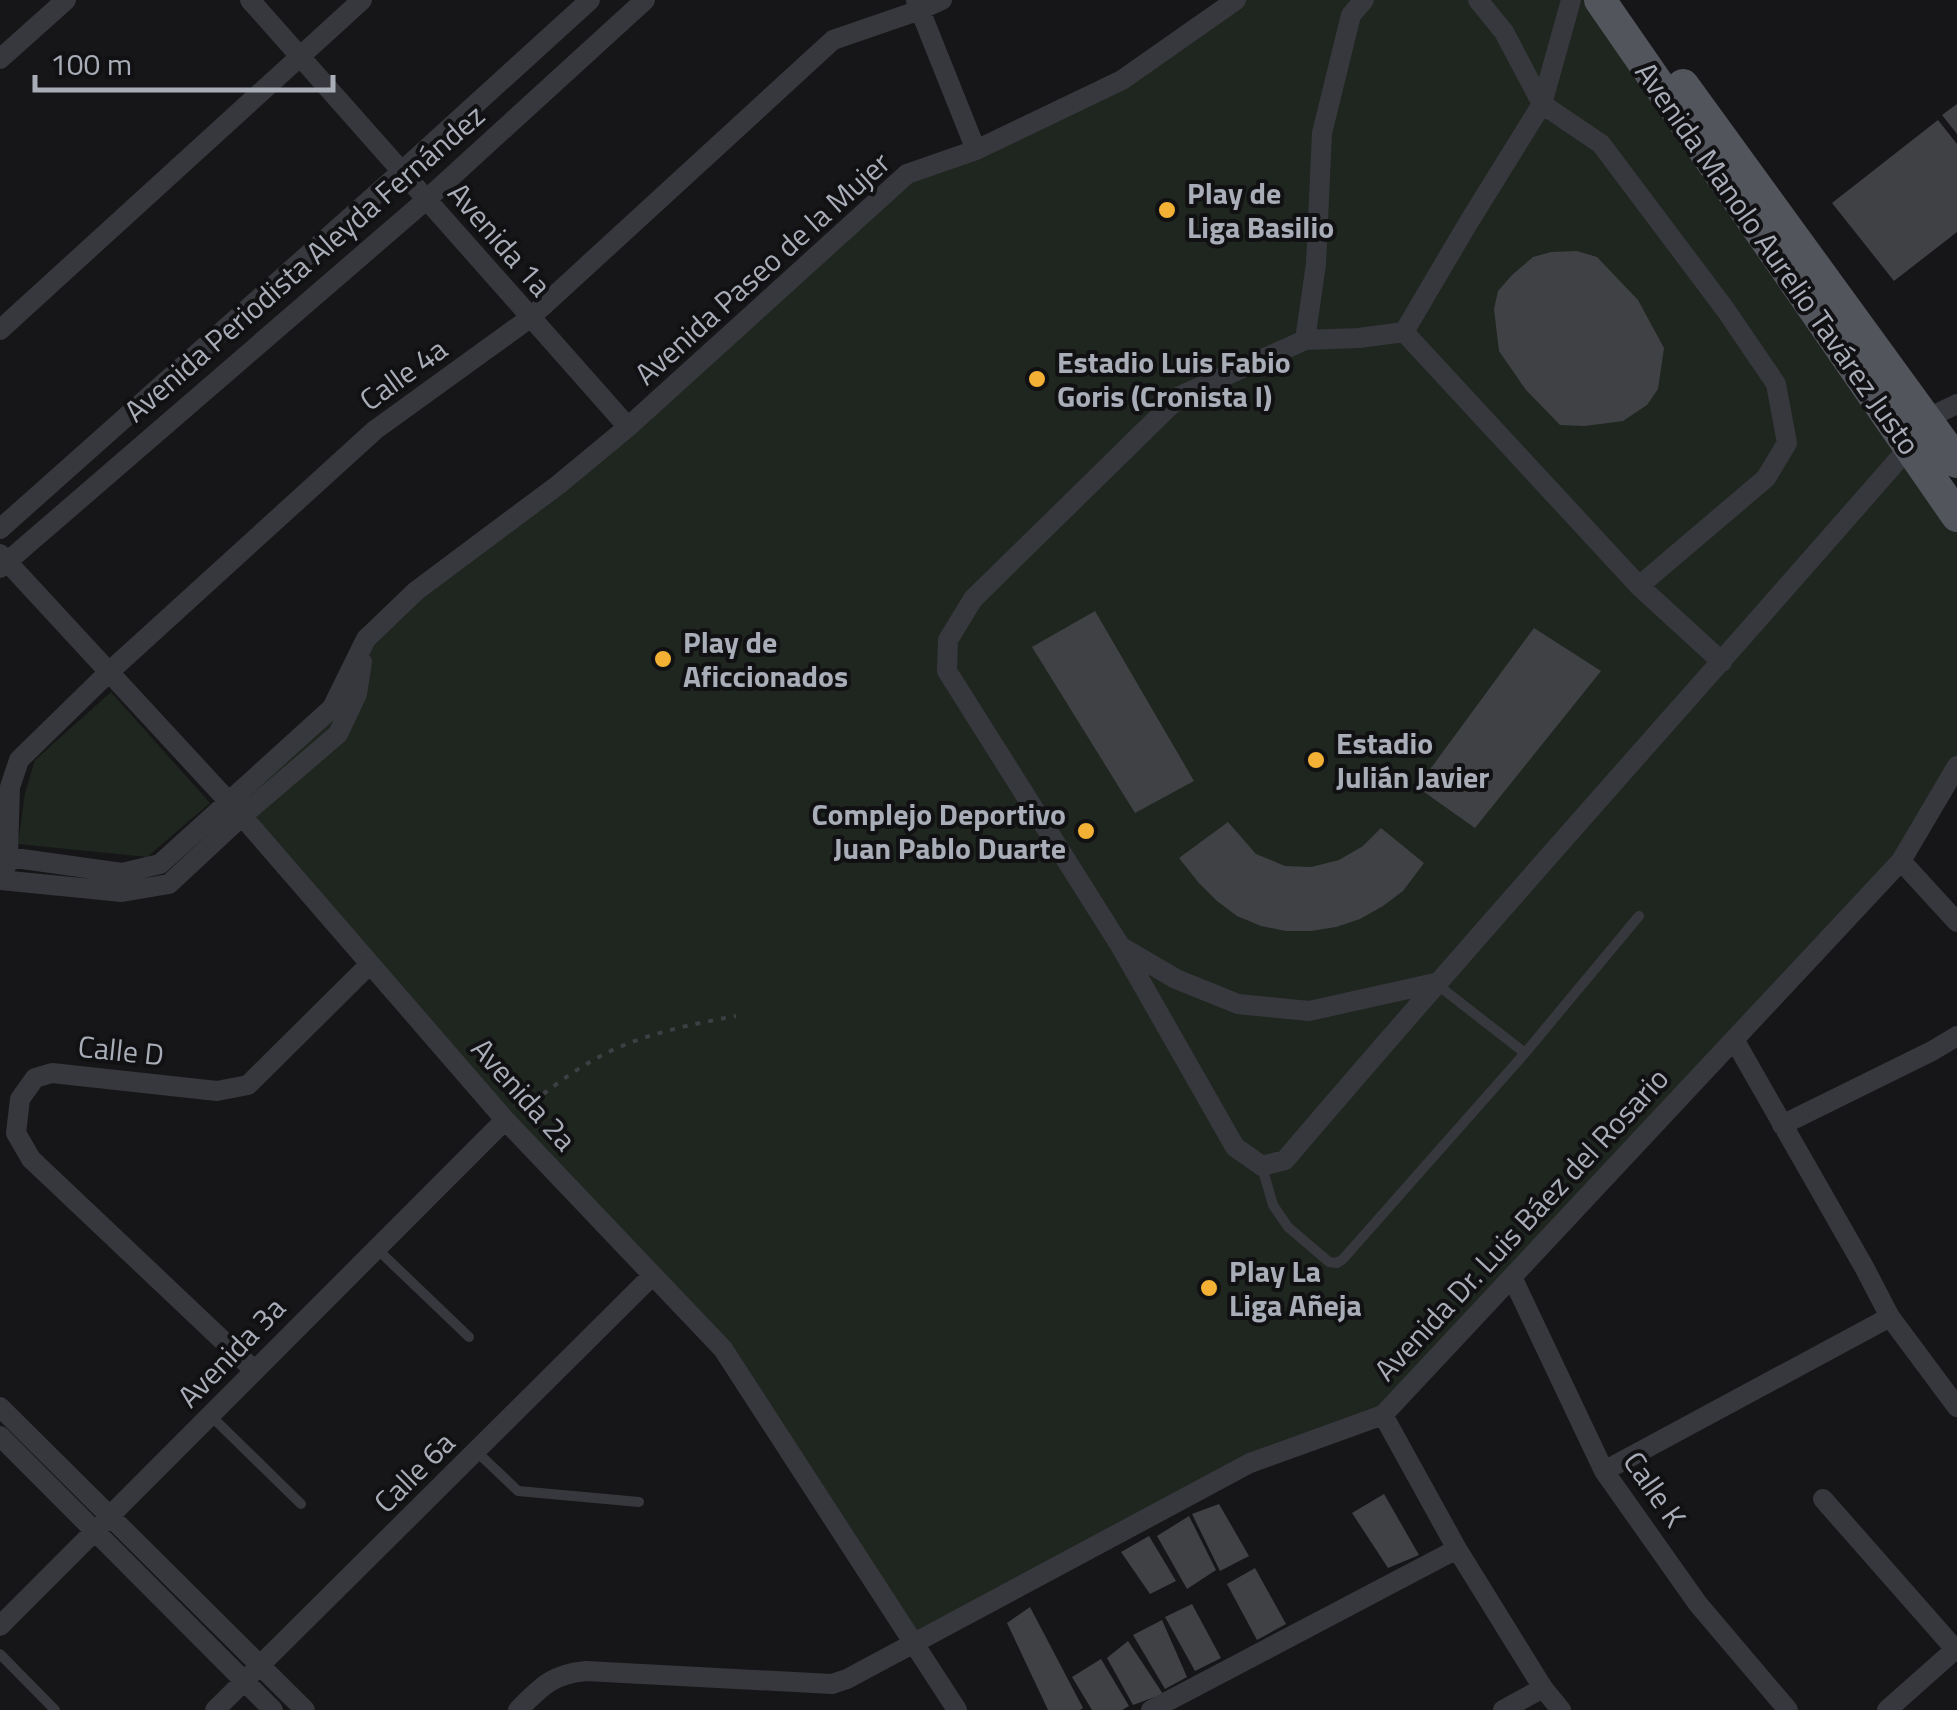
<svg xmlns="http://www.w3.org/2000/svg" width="1957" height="1710" font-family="'Titillium Web',sans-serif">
<rect width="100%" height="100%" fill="#161618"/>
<path fill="#1e261f" d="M1233 0H1598L1957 518V766L1901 861 1383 1415 1250 1463 913 1642 723 1349 227 802 332 709 366 639 558 485 907 174 1122 80Z
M111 692 210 803 147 857 18 844 25 793 35 760Z"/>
<path fill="#404145" d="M1957 104V134L1942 115Z
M1938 120 1957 144V232L1894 281 1832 203Z
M1577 251 1597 257 1638 300 1664 348 1658 389 1647 405 1623 421 1585 426 1560 425 1526 390 1499 351 1494 309 1498 291 1512 275 1533 257 1551 252Z
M1095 611 1194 781 1135 813 1032 647Z
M1534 628 1601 671 1475 828 1417 787Z
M1228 822 1256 854 1285 866 1311 867 1339 860 1363 846 1381 828 1424 863 1403 891 1383 906 1360 919 1336 927 1311 931H1286L1261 926 1237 916 1217 901 1198 882 1179 858Z
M1384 1494 1419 1555 1388 1568 1352 1513Z
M1219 1504 1249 1556 1220 1571 1192 1514Z
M1189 1516 1216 1570 1187 1589 1157 1536Z
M1149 1536 1176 1581 1150 1594 1121 1552Z
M1255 1568 1286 1624 1257 1640 1227 1584Z
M1192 1604 1221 1658 1195 1671 1165 1617Z
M1030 1607 1083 1708 1080 1710H1048L1007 1623Z
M1162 1620 1187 1677 1165 1689 1133 1635Z
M1128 1641 1163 1694 1133 1705 1107 1658Z
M1101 1659 1129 1706 1122 1710H1092L1072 1677Z"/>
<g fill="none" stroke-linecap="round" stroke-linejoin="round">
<path stroke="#3d3f44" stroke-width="4" stroke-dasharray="5 8" stroke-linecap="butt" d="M523 1110C553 1086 585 1061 622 1046 658 1031 698 1023 736 1016"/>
<path stroke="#37383d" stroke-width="10" d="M1435 983 1525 1053
M1262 1167 1273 1205 1288 1227 1329 1262 1337 1263 1343 1259 1525 1053 1639 916
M376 1248 469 1337
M211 1416 301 1504
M477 1452 518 1491 639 1502
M0 1654 55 1710"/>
<path stroke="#37383d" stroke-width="20" d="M250 0 628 427
M916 0 976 150
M1478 0 1504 32 1542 104 1601 144 1725 309 1776 384 1787 443 1766 478 1639 586
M0 59 66 0
M0 330 362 0
M1404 332 1359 338 1305 340 1180 396 973 599 948 640 947 671 1121 947 1235 1147 1262 1166 1285 1160C1490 919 1702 685 1910 446L1928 418 1957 404
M1404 332 1639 586 1722 662
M1404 332 1467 225 1542 104 1571 0
M1305 340 1316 264 1322 133 1351 15 1364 0
M0 529 401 172 590 0
M0 554 242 816 507 1122 723 1349 957 1710
M0 568 426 200 645 0
M0 856 122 873 160 864 332 708 366 639 416 591 558 485 628 427 907 174 976 150 1122 80 1236 0
M1901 861 1957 922
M0 880 122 892 169 884 242 816 338 734 357 694 362 662
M3 880 8 856 10 787 19 760 109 672 375 430 530 318 833 40 920 10 942 0
M1123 948 1176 979 1238 1004 1309 1011 1435 983
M1735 1041 1864 1267 1890 1317 1957 1407
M1782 1125 1932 1051 1957 1036
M1512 1277 1604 1471 1698 1604 1788 1710
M255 1371 31 1159 16 1133 20 1099 35 1078 52 1073 217 1091 248 1085 369 965
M0 1407 305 1710
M1383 1415 1457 1549 1543 1688 1561 1710
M0 1436 273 1710
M1604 1471 1890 1317
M1823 1499 1955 1649
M0 1626 505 1120
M215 1710 653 1275
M518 1710C541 1687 552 1674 586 1671L832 1684 847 1679 1250 1463 1383 1415 1901 861 1957 766
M1151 1710 1457 1549
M1503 1710 1543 1688
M1887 1710 1957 1648"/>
<path stroke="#53555c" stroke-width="32" d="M1600 0 1957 516
M1683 85 1957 462"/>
</g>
<g fill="#f2b134" stroke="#111113" stroke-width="4">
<circle cx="1167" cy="210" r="10"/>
<circle cx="1037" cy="379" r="10"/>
<circle cx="663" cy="659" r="10"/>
<circle cx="1316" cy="760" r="10"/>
<circle cx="1086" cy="831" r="10"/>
<circle cx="1209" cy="1288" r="10"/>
</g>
<g text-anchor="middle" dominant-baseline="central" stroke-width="8" stroke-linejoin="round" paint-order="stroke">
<g font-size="30" font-weight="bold" fill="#a8adb8" stroke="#111113" text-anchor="start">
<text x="1187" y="193">Play de<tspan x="1187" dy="34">Liga Basilio</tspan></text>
<text x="1057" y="362">Estadio Luis Fabio<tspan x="1057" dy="34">Goris (Cronista I)</tspan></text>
<text x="683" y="642">Play de<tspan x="683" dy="34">Aficcionados</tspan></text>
<text x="1336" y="743">Estadio<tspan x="1336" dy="34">Julián Javier</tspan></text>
<text x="1066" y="814" text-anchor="end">Complejo Deportivo<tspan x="1066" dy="34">Juan Pablo Duarte</tspan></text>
<text x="1229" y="1271">Play La<tspan x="1229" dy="34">Liga Añeja</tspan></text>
</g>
<g font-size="30" fill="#a8adb8" stroke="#111113">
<text transform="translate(500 239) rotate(49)">Avenida 1a</text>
<text transform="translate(1778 258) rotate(55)">Avenida Manolo Aurelio Tavárez Justo</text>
<text transform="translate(304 263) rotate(-41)">Avenida Periodista Aleyda Fernández</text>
<text transform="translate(762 268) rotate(-42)">Avenida Paseo de la Mujer</text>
<text transform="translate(403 374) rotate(-36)">Calle 4a</text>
<text transform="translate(121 1050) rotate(6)">Calle D</text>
<text transform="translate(524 1094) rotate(48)">Avenida 2a</text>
<text transform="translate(1521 1224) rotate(-47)">Avenida Dr. Luis Báez del Rosario</text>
<text transform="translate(231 1352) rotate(-46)">Avenida 3a</text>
<text transform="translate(414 1472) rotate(-45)">Calle 6a</text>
<text transform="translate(1655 1489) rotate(55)">Calle K</text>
</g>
</g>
<path d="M35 75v15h298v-15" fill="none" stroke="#a8adb8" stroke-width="5"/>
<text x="50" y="75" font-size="30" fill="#a8adb8" stroke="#111113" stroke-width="8" paint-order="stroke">100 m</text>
</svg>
